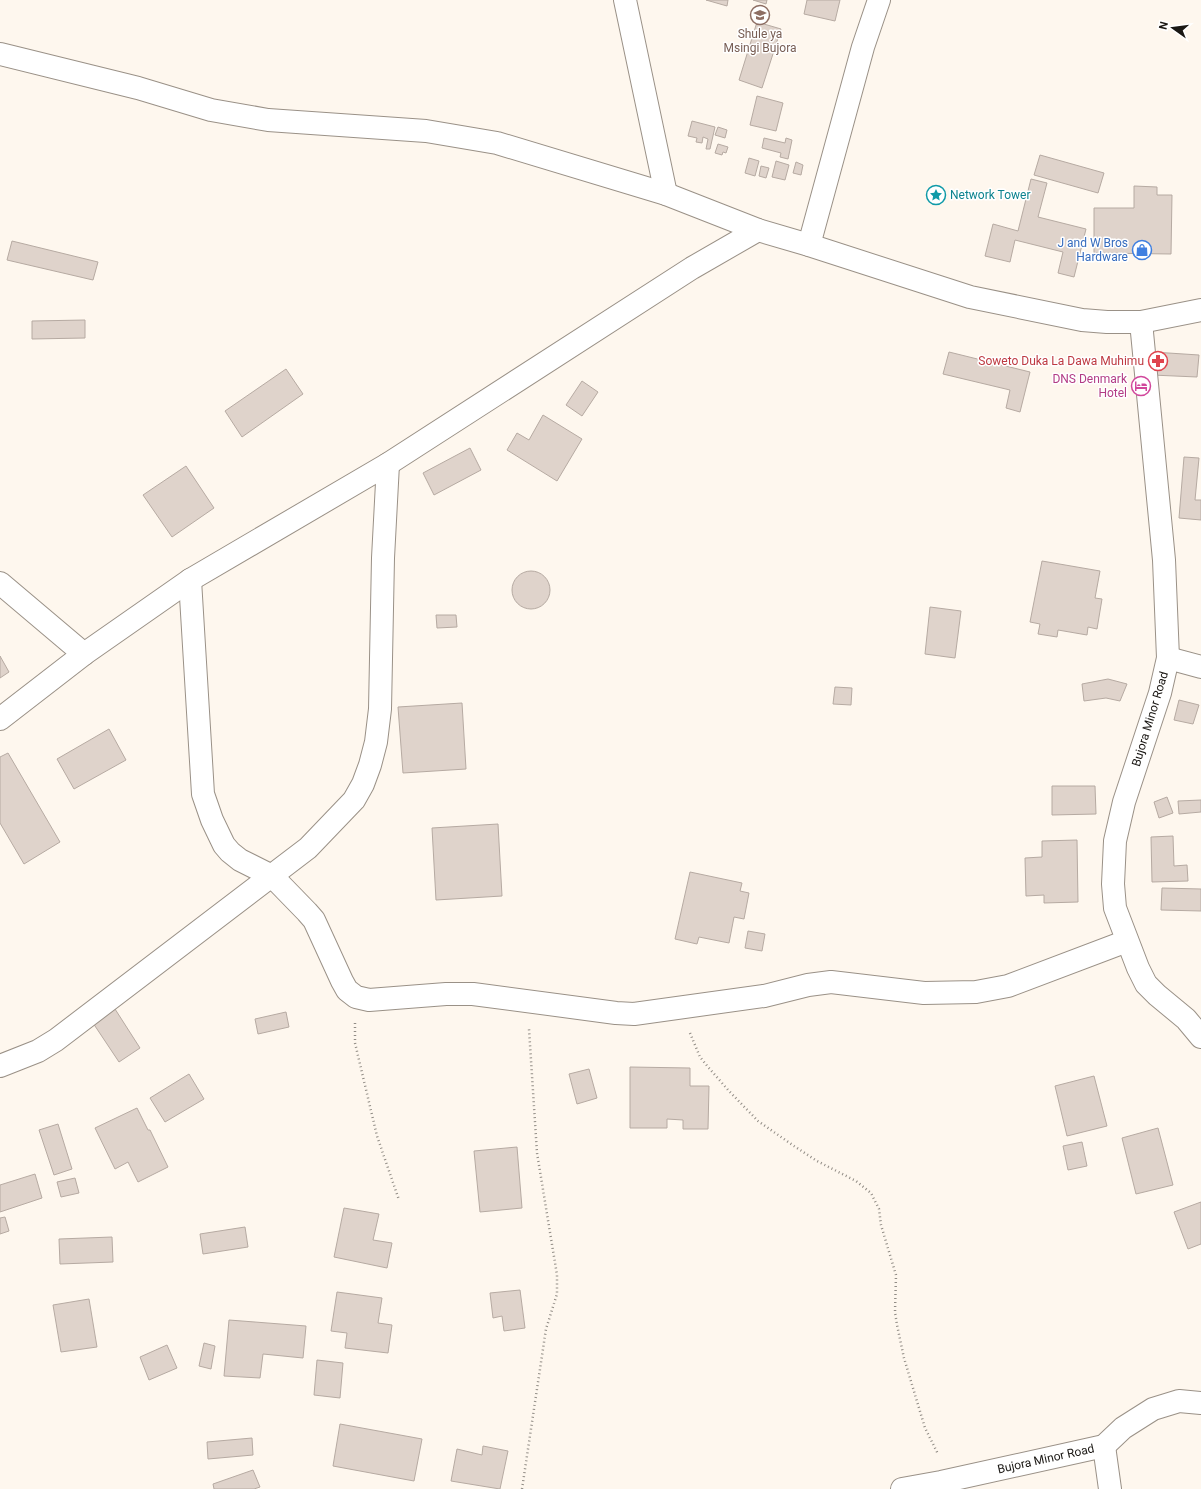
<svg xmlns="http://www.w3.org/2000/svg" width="1201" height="1489" font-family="Roboto,sans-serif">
<rect width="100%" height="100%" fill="#fef7ee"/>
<path fill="#dfd3cb" stroke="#b6aaa2" d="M706 0H728L727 6Z
M753 0H767L766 4Z
M807 0H840L835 21 804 14Z
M757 22 781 29 762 88 739 80Z
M757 96 783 103 776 131 750 125Z
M692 121 715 127 710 149H706L708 139 703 137 702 143 696 142 697 138 688 136Z
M718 127 727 130 725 138 715 135Z
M764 138 785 143 786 138 792 140 788 159 780 157 781 153 762 148Z
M718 144 728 147 726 153 723 152 722 155 715 153Z
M1040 155 1104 173 1098 193 1034 175Z
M749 158 759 161 755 176 745 173Z
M776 161 789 165 785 180 772 177Z
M796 162 803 165 801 175 793 173Z
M761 166 769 168 766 178 759 176Z
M1031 179 1047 183 1038 217 1086 229 1074 277 1058 273 1063 252 1015 240 1010 262 985 256 993 224 1018 231Z
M1134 186 1157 187V195H1172L1171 254 1094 253V208H1134Z
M12 241 98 262 93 280 7 260Z
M85 320V338L32 339V321Z
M949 352 1030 372 1020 412 1006 408 1010 390 943 374Z
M1153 352 1199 355 1197 377 1152 375Z
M286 369 303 394 242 437 225 411Z
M582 381 598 392 582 416 566 405Z
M543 415 582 439 557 481 507 450 517 433 529 440Z
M470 448 481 470 434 495 423 473Z
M1184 457 1199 458 1195 500H1201V520L1179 518Z
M186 466 214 508 172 537 143 495Z
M1042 561 1100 571 1095 598 1102 599 1097 629 1088 627 1087 635 1058 630 1057 637 1038 634 1040 624 1030 622Z
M512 590a19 19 0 1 1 38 0a19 19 0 1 1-38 0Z
M930 607 961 611 955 658 925 654Z
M436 615H456L457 627 437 628Z
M0 656 9 672 0 678Z
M1108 679 1127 684 1120 701 1106 698 1084 701 1082 684Z
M835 687 852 688 851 705 833 704Z
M1179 700 1199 705 1193 724 1174 720Z
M462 703 466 769 403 773 398 707Z
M109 729 126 760 74 789 57 759Z
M8 753 60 842 24 864 0 823V757Z
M1052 786H1095L1096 814 1052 815Z
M1167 797 1173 813 1159 818 1154 802Z
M1201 800V812L1179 814 1178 801Z
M498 824 502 896 436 900 432 828Z
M1173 836 1174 866 1187 865 1188 881 1152 882 1151 837Z
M1077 840 1078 902 1044 903V895L1026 896 1025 858 1042 857V841Z
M690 872 742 883 740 891 749 893 744 919 734 917 729 943 699 937 697 944 675 939Z
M1162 888 1201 889V911L1161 910Z
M748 931 765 934 762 951 745 948Z
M115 1009 140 1048 119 1062 93 1023Z
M286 1012 289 1027 258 1034 255 1019Z
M630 1067 690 1068V1086H709L708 1129H683V1120L667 1119V1128H630Z
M589 1069 597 1098 577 1104 569 1074Z
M189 1074 204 1099 165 1122 150 1098Z
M1094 1076 1107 1126 1067 1136 1055 1086Z
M137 1108 148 1130H150L168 1167 138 1182 128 1162 115 1169 95 1128Z
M58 1124 72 1169 54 1175 39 1130Z
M1158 1128 1173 1185 1136 1194 1122 1138Z
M1082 1142 1087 1166 1068 1170 1063 1146Z
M517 1147 522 1208 480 1212 474 1151Z
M35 1174 42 1198 0 1212V1185Z
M75 1178 79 1193 61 1197 57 1182Z
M1201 1202V1244L1188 1249 1174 1212Z
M344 1208 379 1214 373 1240 392 1243 387 1268 334 1257Z
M5 1217 9 1231 0 1234V1218Z
M245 1227 248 1247 203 1254 200 1234Z
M112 1237 113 1262 60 1264 59 1239Z
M520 1290 525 1328 504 1331 502 1316 493 1318 490 1293Z
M337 1292 382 1298 378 1323 392 1325 388 1353 345 1348 347 1333 331 1331Z
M89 1299 97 1347 61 1352 53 1305Z
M229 1320 306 1326 303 1358 263 1354 260 1378 224 1376Z
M204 1343 215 1346 211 1369 199 1366Z
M167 1345 177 1368 149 1380 140 1357Z
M317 1360 343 1363 340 1398 314 1395Z
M340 1424 422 1439 414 1481 333 1466Z
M252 1438 253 1455 208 1459 207 1442Z
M483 1446 508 1451 500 1489 451 1481 457 1449 482 1455Z
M253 1470 260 1487 254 1489H214L213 1484Z"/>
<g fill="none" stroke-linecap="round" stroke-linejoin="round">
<g stroke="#9a9187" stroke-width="24">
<g id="street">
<path d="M625 0 666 194"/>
<path d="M0 54 138 88 211 110 268 120 426 131 497 143 666 194 758 230 809 245 970 297 1082 320 1107 322H1141L1201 310"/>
<path d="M809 245 863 47 879 0"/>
<path d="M1141 322 1164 560 1168 658 1160 693 1124 802 1115 841 1113 884 1115 908 1138 968 1146 984 1157 995 1186 1019 1201 1037"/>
<path d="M190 580 203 794 212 820 224 845 230 852 240 860 272 876 307 912 314 920 342 981 347 990 356 997 369 1000 446 994H473L616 1013 634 1014 764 996 808 985 831 982 924 993 976 992 1008 986 1127 941"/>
<path d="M0 583 84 654"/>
<path d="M1168 658 1201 667"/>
<path d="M0 719 84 654 190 580 388 464 692 268 758 230"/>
<path d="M0 1066 38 1051 56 1040 308 848 354 800 363 784 370 765 376 742 380 709 383 558 388 464"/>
<path d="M1104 1446 1110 1489"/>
<path id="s1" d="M902 1489 941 1482 1104 1446 1123 1428 1153 1409 1179 1401 1201 1403"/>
</g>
</g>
<path stroke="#928d86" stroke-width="2.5" stroke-dasharray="1 3" stroke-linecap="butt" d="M355 1023V1043L377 1136 399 1200
M690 1033 700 1057 708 1067 729 1091 758 1121 794 1146 817 1161 856 1181 871 1193 879 1209 881 1225 896 1275 895 1312 897 1325 904 1358 925 1428 938 1454
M522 1489 546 1329 557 1294V1275L537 1153 529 1029"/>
<use href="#street" stroke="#fff" stroke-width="22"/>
</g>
<defs>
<g id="school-ring" transform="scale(1)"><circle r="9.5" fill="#fff" stroke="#8d6e63" stroke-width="1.5"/><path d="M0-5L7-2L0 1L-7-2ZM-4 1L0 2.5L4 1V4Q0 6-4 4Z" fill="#8d6e63"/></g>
<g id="sight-ring" transform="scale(1)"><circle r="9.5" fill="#fff" stroke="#0f9aa8" stroke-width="1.5"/><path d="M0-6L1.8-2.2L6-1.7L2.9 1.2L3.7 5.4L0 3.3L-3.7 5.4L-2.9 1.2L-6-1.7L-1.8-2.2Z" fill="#0f9aa8"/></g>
<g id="shop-ring" transform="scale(1)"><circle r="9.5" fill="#fff" stroke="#3f7fe0" stroke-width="1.5"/><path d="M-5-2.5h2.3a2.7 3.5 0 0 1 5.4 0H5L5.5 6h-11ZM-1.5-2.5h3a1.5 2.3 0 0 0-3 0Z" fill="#3f7fe0"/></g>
<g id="pharmacy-ring" transform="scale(1)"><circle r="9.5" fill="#fff" stroke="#e0444e" stroke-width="1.5"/><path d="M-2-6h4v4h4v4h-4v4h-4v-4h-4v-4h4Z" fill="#e0444e"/></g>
<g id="hotel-ring" transform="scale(1)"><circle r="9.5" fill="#fff" stroke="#d1479c" stroke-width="1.5"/><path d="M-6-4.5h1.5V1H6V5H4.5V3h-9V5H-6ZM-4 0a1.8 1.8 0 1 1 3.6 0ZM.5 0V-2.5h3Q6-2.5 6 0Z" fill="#d1479c"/></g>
</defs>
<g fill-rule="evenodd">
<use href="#school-ring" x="760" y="15"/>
<use href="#sight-ring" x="936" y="195"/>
<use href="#shop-ring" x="1142" y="250"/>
<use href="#pharmacy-ring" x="1158" y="361"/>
<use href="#hotel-ring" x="1141" y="386"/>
</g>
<g text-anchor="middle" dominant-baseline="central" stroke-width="3" stroke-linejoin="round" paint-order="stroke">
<g font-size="12" fill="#785e54" stroke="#fff">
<text x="760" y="34">Shule ya<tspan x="760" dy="14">Msingi Bujora</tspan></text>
</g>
<g font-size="12" fill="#0d838f" stroke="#fff" text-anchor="start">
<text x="950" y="195">Network Tower</text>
</g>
<g font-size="12" fill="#366cbe" stroke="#fff" text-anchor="end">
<text x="1128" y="243">J and W Bros<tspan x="1128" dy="14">Hardware</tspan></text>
</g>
<g font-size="12" fill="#be3a42" stroke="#fff" text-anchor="end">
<text x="1144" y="361">Soweto Duka La Dawa Muhimu</text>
</g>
<g font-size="12" fill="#b23c85" stroke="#fff" text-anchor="end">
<text x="1127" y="379">DNS Denmark<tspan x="1127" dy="14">Hotel</tspan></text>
</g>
<g font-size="12" fill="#1a1713" stroke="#fff">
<text transform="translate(1150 719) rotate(-73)">Bujora Minor Road</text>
<text stroke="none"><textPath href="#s1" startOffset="147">Bujora Minor Road</textPath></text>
</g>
</g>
<g transform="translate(1173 28) rotate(284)" stroke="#ffffff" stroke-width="3" paint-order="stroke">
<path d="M0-3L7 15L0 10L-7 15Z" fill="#1a1713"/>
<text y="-6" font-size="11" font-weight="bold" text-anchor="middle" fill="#1a1713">N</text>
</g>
</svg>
